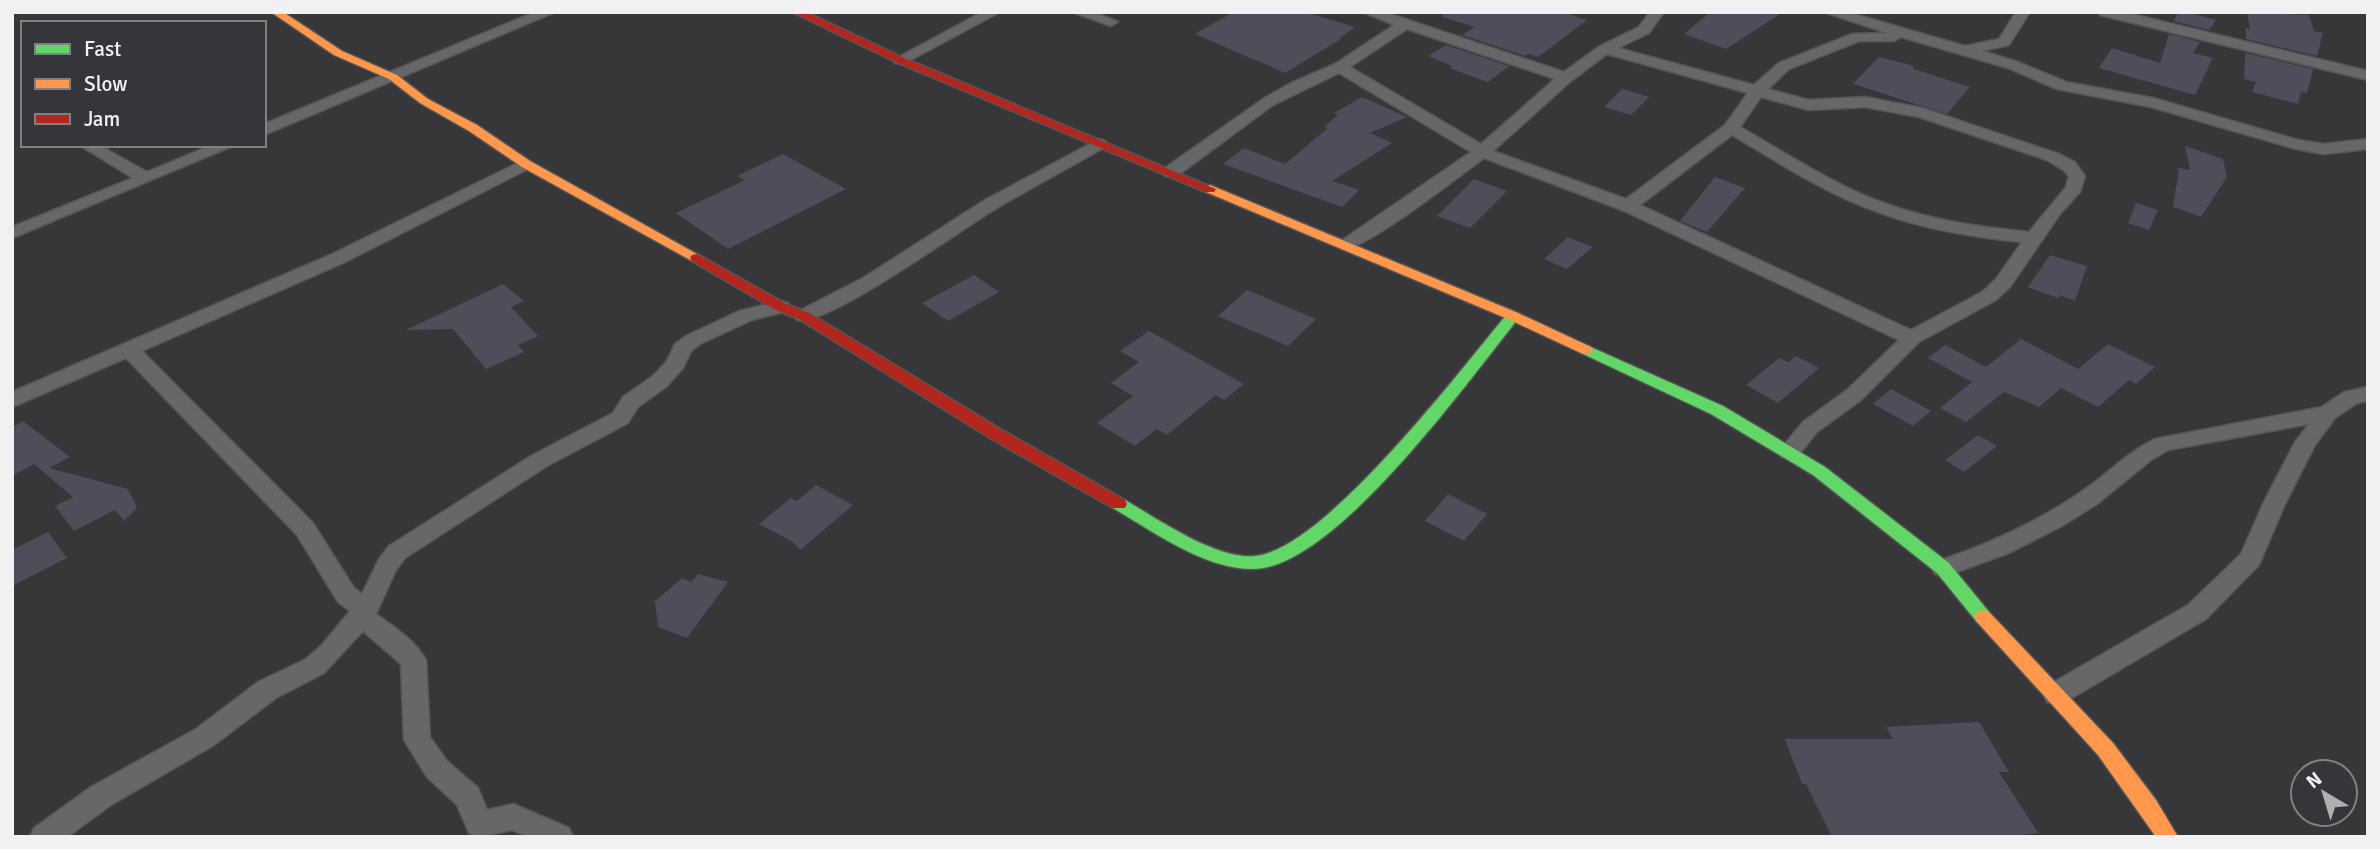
<svg xmlns="http://www.w3.org/2000/svg" width="2380" height="849" font-family="Signika,sans-serif">
<rect width="100%" height="100%" fill="#373638"/>
<path fill="#514c5a" d="M1233 12H1305L1355 27 1339 39H1341L1285 73 1195 34Z
M1443 12H1563L1587 20 1538 57 1528 54 1525 56 1462 35 1475 27 1442 17Z
M1710 12H1783L1726 49 1684 34Z
M2179 12H2187L2216 20 2209 30 2173 21Z
M2247 12 2309 15 2314 31 2323 33 2317 56 2246 39V28L2250 29Z
M2169 34 2200 42 2193 53 2213 58 2195 95 2099 68 2112 48 2160 63Z
M1446 45 1509 66 1488 82 1449 68 1452 66 1428 56Z
M2245 53 2313 69 2307 93 2301 92 2298 104 2252 92 2256 82 2244 79Z
M1879 57 1914 66 1913 69 1970 87 1947 114 1853 84Z
M1622 89 1649 97 1631 115 1604 107Z
M1362 97 1407 117 1370 133 1392 143 1332 181 1359 190 1342 207 1223 164 1244 148 1285 164 1328 128 1324 127 1338 115 1334 113Z
M2185 146 2223 159 2227 177 2201 217 2173 207 2179 168 2190 170Z
M783 154 846 189 728 249 676 213 745 180 737 176Z
M1715 177 1745 188 1707 232 1680 221Z
M1474 179 1507 191 1470 228 1437 216Z
M2136 203 2158 210 2149 230 2128 223Z
M1568 237 1593 247 1567 269 1544 259Z
M2050 255 2087 266 2075 301 2060 295 2058 298 2028 287Z
M974 275 999 292 948 321 922 303Z
M503 284 524 301 511 307 538 336 518 345 524 352 486 369 453 329 406 330Z
M1247 290 1316 319 1288 346 1218 316Z
M1149 331 1244 384 1224 400 1216 395 1167 435 1157 429 1135 446 1097 423 1133 396 1111 383 1139 362 1120 351Z
M2021 339 2078 369 2108 344 2155 367 2136 384 2129 380 2098 407 2061 388 2039 407 2004 392 1966 422 1940 408 1972 382 1928 358 1945 345 1986 367Z
M1796 356 1819 368 1778 403 1746 385 1779 358 1788 362Z
M1891 389 1931 411 1913 426 1873 404Z
M23 421 70 457 49 468 128 489 137 508 124 521 115 510 74 531 55 506 73 497 34 464 12 476V427Z
M1978 435 1997 446 1964 472 1945 460Z
M816 485 853 505 800 550 793 542 759 524 791 498 797 501Z
M1448 494 1487 514 1464 541 1425 521Z
M48 532 67 558 12 586V550Z
M698 574 728 582 687 638 658 627 655 601 682 578 691 582Z
M1979 722 2009 772H1999L2038 833 2007 837H1832L1806 784H1802L1785 739H1893L1886 727Z"/>
<g fill="none" stroke-linecap="round" stroke-linejoin="round">
<g stroke="#555556" stroke-width="3">
<path id="street" d="M535 12H555L264 135V124Z
M982 12H1000L905 63H895L893 60Z
M1072 12H1094L1118 22 1111 26Z
M1363 12H1384L1564 72 1600 46 1639 27 1650 12H1664L1649 33 1618 48 1754 85 1779 63 1852 34 1887 33 1824 12H1847L1965 46 1999 39 2016 12H2030L2009 45 1982 51 2018 62 2066 82 2153 98 2298 140 2324 144 2368 139V149L2324 154 2296 149 2151 107 2057 89 2008 68 1901 37 1894 41H1859L1789 69 1768 89 1809 100 1865 97 1922 108 2059 154 2075 162 2085 176 2080 192 2060 214 2010 287 1996 300 1919 342 1861 400 1817 432 1797 457 1789 459 1781 457 1778 452 1803 422 1847 390 1899 340 1622 210 1484 158C1462 174 1361 254 1341 249L1338 245 1341 241 1471 152 1339 73 1273 105 1177 176H1165L1163 172 1165 168 1263 99 1291 83 1335 64 1394 25ZM1407 29 1555 79 1481 144 1350 67ZM1607 54 1748 93 1725 125 1626 199 1493 151 1571 81ZM1761 97 1809 110 1865 107 1919 117 2047 160 2063 170 2069 176 2066 187 2029 232C1981 227 1933 221 1887 204 1835 186 1788 154 1740 127ZM1732 135C1778 162 1824 193 1875 211 1922 229 1972 237 2022 242L1996 279 1982 292 1911 330 1640 205Z
M2098 12H2123L2368 71V80L2100 15Z
M1099 139 1105 141 1107 144 1105 147C1069 168 1032 187 997 208 964 227 826 328 797 320L794 316 797 312 863 278 985 200Z
M79 145H99L147 172 212 145H235L12 238V227L133 178Z
M526 159 534 164 532 167 343 263 142 351 313 523 354 588 362 594 379 559 389 546 531 456 613 413 623 397 653 376 667 361 675 344 686 336 739 311 781 301 788 303 790 307 788 311 752 320 700 344 691 351 683 368 667 386 638 407 628 423 547 466 405 558 396 570 376 614C394 627 415 640 426 660L430 737 447 761 478 788 487 810 513 804 569 828 573 837H528L512 830 479 837 469 833 457 805 427 777 404 740 401 664 363 631 324 673 276 698 214 745 111 805 67 837H30L34 828 91 787 196 729 258 682 306 659 321 646 350 611 338 602 297 535 126 358 12 407V392L330 255Z
M2368 387V401L2357 403 2335 418 2315 445 2285 504 2259 565 2206 619 2065 702 2056 705 2047 702 2043 694 2047 686 2188 605 2241 554 2263 504 2295 442 2309 424 2168 450 2151 460 2097 504 2062 526 2009 553 1943 577 1935 574 1931 568 1935 562C1986 545 2036 523 2081 492 2107 475 2127 452 2155 439L2322 407 2344 392Z"/>
</g>
<g stroke="#555556" stroke-width="3">
<path id="fast" d="M1513 312 1518 313 1520 316 1518 319C1468 381 1334 569 1253 569 1206 570 1152 531 1113 508L1111 504 1113 500H1125C1158 519 1216 560 1255 556 1324 550 1462 368 1508 313Z
M1586 345 1723 406 1825 467 1949 563 1989 612 1992 617 1989 622 1983 624 1977 622 1937 573 1813 475 1711 414 1581 353 1579 350 1581 347Z"/>
</g>
<g stroke="#555556" stroke-width="3">
<path id="slow" d="M271 12H283L342 51 397 75 428 99 477 125 530 161 704 258 702 261H692L522 167 469 131 420 103 389 79 334 55Z
M1210 185 1518 313 1591 347 1593 350 1591 353H1581L1508 319 1206 192V186Z
M1983 610 1989 612 2113 743 2156 800 2178 837H2156L2098 755 1977 622 1974 617 1977 612Z"/>
</g>
<g stroke="#555556" stroke-width="3">
<path id="jam" d="M792 12H806L904 58 1216 189 1214 192H1206L896 62Z
M697 254 786 304 809 313 1002 430 1125 500 1127 504 1125 508H1113L990 438 799 319 776 310 692 261 690 258 692 255Z"/>
</g>
<use href="#street" fill="#676668" fill-rule="evenodd"/>
<use href="#fast" fill="#63d668" fill-rule="evenodd"/>
<use href="#slow" fill="#ff974d" fill-rule="evenodd"/>
<use href="#jam" fill="#b3261e" fill-rule="evenodd"/>
</g>
<rect width="2380" height="849" fill="none" stroke="#f1f0f2" stroke-width="28"/>
<rect x="21" y="21" width="245" height="126" fill="#363539" stroke="#818083" stroke-width="2"/>
<rect x="35" y="44" width="35" height="10" fill="#63d668" stroke="#818083" stroke-width="2"/>
<text x="84" y="56" font-size="21" fill="#f1f0f2">Fast</text>
<rect x="35" y="79" width="35" height="10" fill="#ff974d" stroke="#818083" stroke-width="2"/>
<text x="84" y="91" font-size="21" fill="#f1f0f2">Slow</text>
<rect x="35" y="114" width="35" height="10" fill="#b3261e" stroke="#818083" stroke-width="2"/>
<text x="84" y="126" font-size="21" fill="#f1f0f2">Jam</text>
<g transform="translate(2324 793) rotate(322)"><circle r="33" fill="#363539" stroke="#818083" stroke-width="2"/>
<path d="M0-5L12 26L0 18L-12 26Z" fill="#b0afb1"/>
<text y="-10" font-size="19" font-weight="bold" text-anchor="middle" fill="#f1f0f2">N</text>
</g>
</svg>
